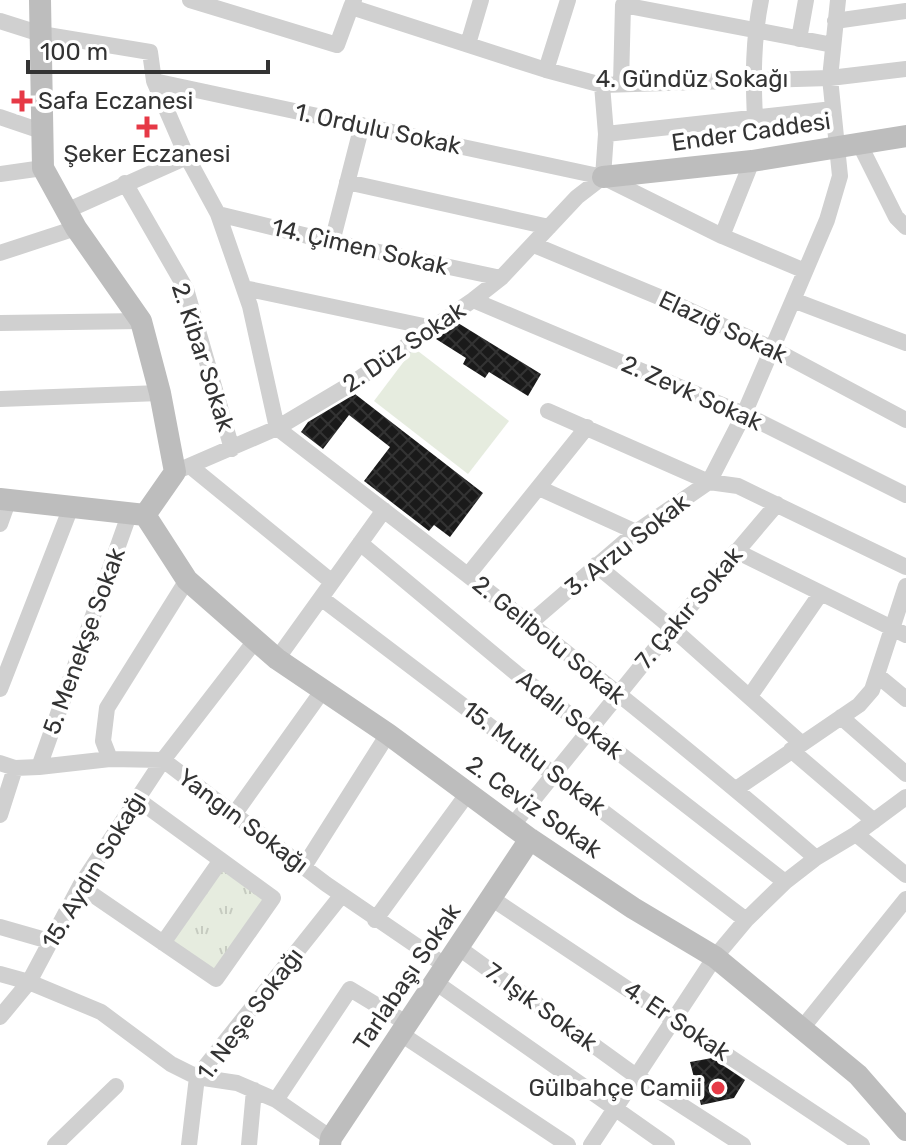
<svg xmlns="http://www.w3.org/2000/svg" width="906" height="1145" font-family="Rubik,sans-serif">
<defs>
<pattern id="park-tufts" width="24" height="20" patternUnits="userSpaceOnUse" patternTransform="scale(2)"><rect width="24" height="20" fill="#e6ecdf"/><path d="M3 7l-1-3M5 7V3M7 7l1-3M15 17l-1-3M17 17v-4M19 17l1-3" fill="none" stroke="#c6cbc0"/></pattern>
<pattern id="building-cross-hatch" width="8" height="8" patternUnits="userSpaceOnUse" patternTransform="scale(2)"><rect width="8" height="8" fill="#1a1a1a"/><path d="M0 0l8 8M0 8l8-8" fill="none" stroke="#333"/></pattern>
</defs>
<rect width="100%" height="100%" fill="#fff"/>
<path fill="url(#park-tufts)" d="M222 867 265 899 215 970 172 940Z"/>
<path fill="#e6ecdf" d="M414 348 509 421 468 474 374 401Z"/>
<path fill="url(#building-cross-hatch)" d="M458 323 541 374 528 396 489 372 485 378 463 364 466 358 436 339Z
M355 394 483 493 450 537 434 525 429 531 364 481 390 447 349 415 323 449 301 432 308 422Z
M712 1058 745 1080 734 1098 701 1105 690 1062Z"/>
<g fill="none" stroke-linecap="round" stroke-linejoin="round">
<path stroke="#d0d0d0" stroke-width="16" d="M190 0 337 45 351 7
M354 0 351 7 546 70 602 85 830 78 906 69
M0 21 41 34 150 52 154 81 187 157 218 214 250 306 277 428C459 568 642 708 816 858
M835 21 906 11
M799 39 806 0
M468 44 481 0
M546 70 568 0
M154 81 603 177 722 236 805 271
M621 83 623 5 833 45
M602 85 606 134 603 177
M0 117 41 131
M755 118C753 78 753 40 761 0
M606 134 833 109
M859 143 896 217 906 227
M0 174 43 168
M347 182 549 227
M125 183 186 289 232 449
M66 211 187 157
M218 214 332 242 501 278
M722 236 752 161
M332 242 362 125
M534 245 676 304 771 348 906 420
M0 253 76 228
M244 288 433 328
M473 300 744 414 906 495
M793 300 906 343
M0 323 141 321
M0 399 160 393
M548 411 709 482 744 414 793 300 827 220 840 176 830 78 838 0
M190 466 332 582
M175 472 277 428 351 384 473 300 501 278 577 197 603 177
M539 488 636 532
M0 524 9 499
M360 543 516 673 785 882
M736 551 906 635
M596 565 672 628 801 743
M468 575 587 427
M321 598 746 920
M529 624 636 532 709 482 738 486 906 567
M277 659 384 510
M877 675 906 699
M0 689 71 507
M750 696 821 593
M841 717 906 774
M791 750 874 821
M110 759 103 741 107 708 187 580
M0 763 15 768 39 767 110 759 163 760 326 884 446 966
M39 767 129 515
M736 789 859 705 872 690 906 586
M0 815 15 768
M233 816 323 690
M512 826 672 628 777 504
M856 834 906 875
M303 868 388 734
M80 886 216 979 273 898 137 799
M491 898 862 1145
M375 920 468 793
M0 927 49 941
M163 943 221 860
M459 948 636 1076 743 1145
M0 974 29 982 101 1012 171 1064 197 1077 237 1083 276 1100 331 1138
M435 982 667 1145
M0 1017 29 982 80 886 163 760 255 641
M803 1027 906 899
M401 1034 568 1145
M276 1100 350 989 408 1024
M55 1145 116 1086
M189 1145 197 1077 341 896
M249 1145 254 1090
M591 1145 715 957 746 920 785 882 816 858 856 834 906 797"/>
<path stroke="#bdbdbd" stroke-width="22" d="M40 0 43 168 76 228 141 321 160 393 175 472 145 515
M603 177 752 161 906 136
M0 499 145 515
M145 515 187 580 277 659 388 734 530 839 633 908 715 957 858 1075 906 1130
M330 1145 331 1138 530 839"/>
</g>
<g fill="#e63946" stroke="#fff" stroke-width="3">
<path d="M18 89h8v8h8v8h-8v8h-8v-8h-8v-8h8z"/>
<path d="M143 115h8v8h8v8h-8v8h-8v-8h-8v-8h8z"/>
<circle cx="718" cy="1088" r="8"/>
</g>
<g text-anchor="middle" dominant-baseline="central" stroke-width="8" stroke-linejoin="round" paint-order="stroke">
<g font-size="24" fill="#333" stroke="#fff">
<text x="692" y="79">4. Gündüz Sokağı</text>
<text transform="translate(378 129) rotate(12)">1. Ordulu Sokak</text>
<text transform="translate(751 132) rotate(-8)">Ender Caddesi</text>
<text transform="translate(360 247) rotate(13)">14. Çimen Sokak</text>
<text transform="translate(723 327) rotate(25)">Elazığ Sokak</text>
<text transform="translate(404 347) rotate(-34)">2. Düz Sokak</text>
<text transform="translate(203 357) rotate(72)">2. Kibar Sokak</text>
<text transform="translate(692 393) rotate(24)">2. Zevk Sokak</text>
<text transform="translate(627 545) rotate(-38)">3. Arzu Sokak</text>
<text transform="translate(689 608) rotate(-50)">7. Çakır Sokak</text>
<text transform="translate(549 640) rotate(39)">2. Gelibolu Sokak</text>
<text transform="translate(84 641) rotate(-70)">5. Menekşe Sokak</text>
<text transform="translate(570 715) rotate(38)">Adalı Sokak</text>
<text transform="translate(534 758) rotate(37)">15. Mutlu Sokak</text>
<text transform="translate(534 807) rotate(35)">2. Ceviz Sokak</text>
<text transform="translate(243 821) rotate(37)">Yangın Sokağı</text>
<text transform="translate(94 870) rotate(-59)">15. Aydın Sokağı</text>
<text transform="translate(407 977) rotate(-56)">Tarlabaşı Sokak</text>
<text transform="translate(541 1007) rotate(36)">7. Işık Sokak</text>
<text transform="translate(250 1014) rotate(-53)">1. Neşe Sokağı</text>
<text transform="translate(677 1021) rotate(34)">4. Er Sokak</text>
</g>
<g font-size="24" fill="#333" stroke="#fff" text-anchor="start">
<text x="38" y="101">Safa Eczanesi</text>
<text x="147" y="154" text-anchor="middle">Şeker Eczanesi</text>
<text x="702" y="1088" text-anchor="end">Gülbahçe Camii</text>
</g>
</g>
<path d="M28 60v12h240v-12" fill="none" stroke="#333333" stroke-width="4"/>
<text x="40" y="60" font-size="24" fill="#333333" stroke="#ffffff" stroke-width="6" paint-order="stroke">100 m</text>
</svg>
